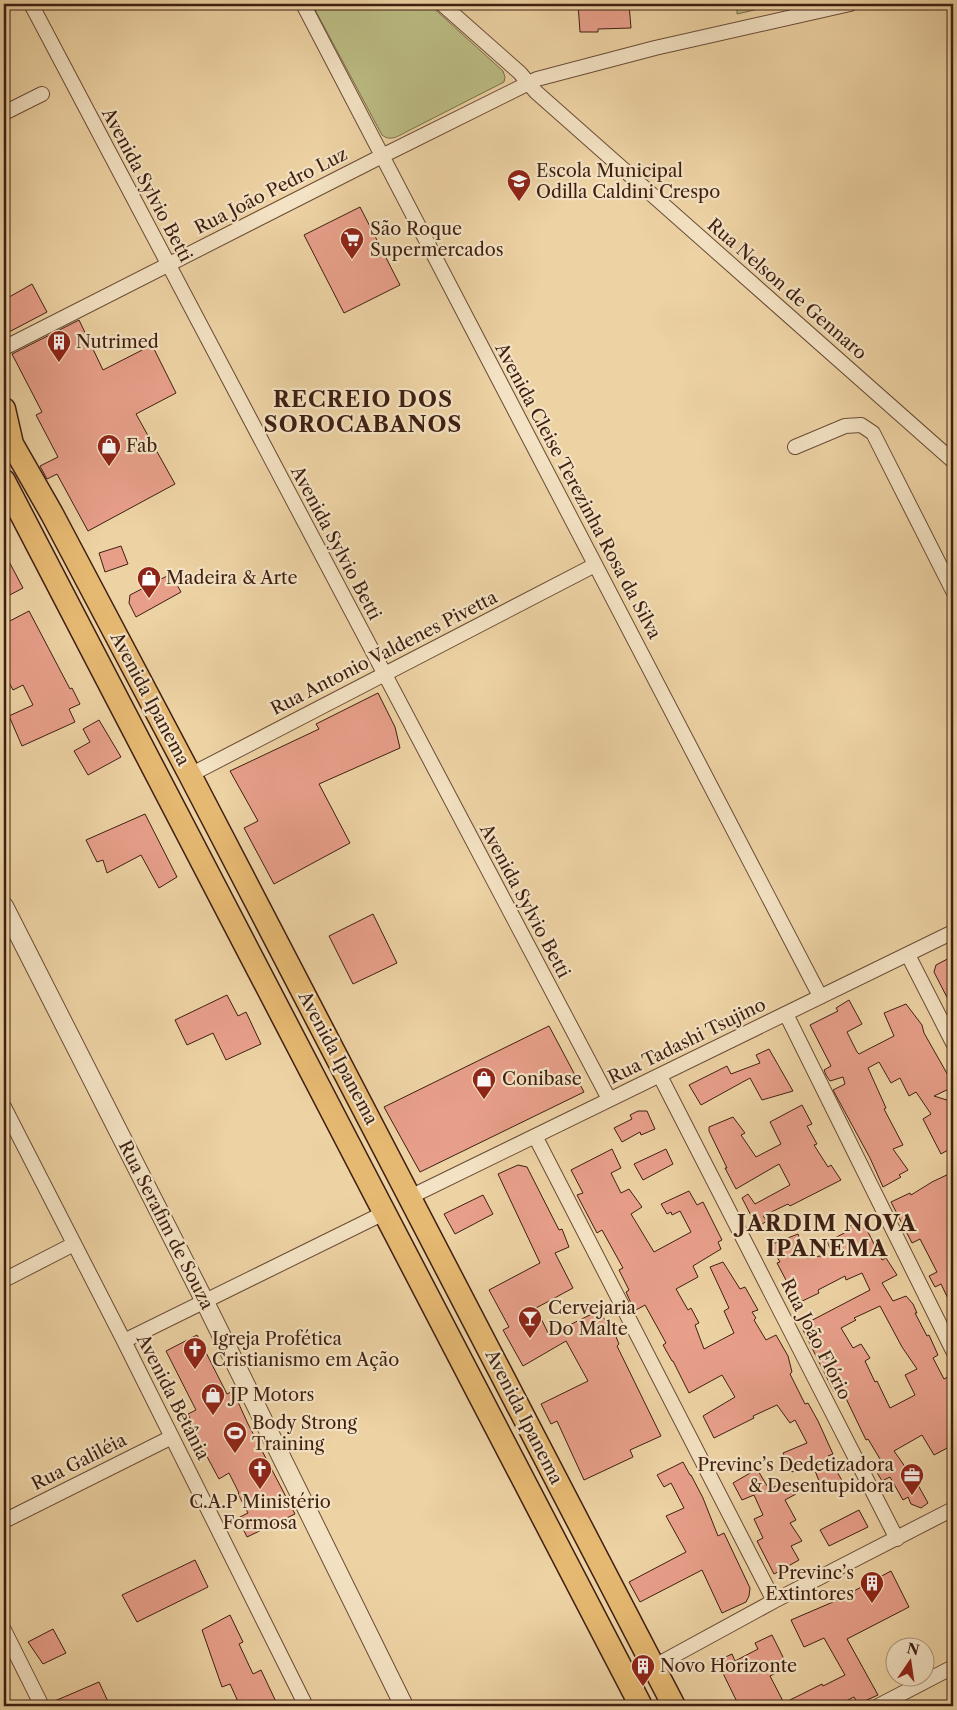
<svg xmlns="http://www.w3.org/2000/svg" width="957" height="1710" font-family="'Libre Caslon Text',serif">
<rect width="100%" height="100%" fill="#edd2a3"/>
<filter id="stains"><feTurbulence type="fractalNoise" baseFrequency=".004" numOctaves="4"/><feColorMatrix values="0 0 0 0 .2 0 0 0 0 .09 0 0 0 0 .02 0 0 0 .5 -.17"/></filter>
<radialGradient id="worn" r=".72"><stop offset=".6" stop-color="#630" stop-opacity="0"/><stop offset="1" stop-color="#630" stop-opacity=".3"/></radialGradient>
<path fill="#bbbb83" stroke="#7c6d4a" d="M312 4H429L503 71 505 77 504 82 408 131C398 136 391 142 382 135Z
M737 4H780L737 14Z"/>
<path fill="#e89f8a" stroke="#3e1f12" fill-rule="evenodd" d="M578 4H629L631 28 598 29V32H580Z
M360 207 400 285 344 313 304 235Z
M32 284 47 312 9 332 4 322V300Z
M79 320 103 370 152 345 176 393 136 414 175 484 88 531 57 474 47 479 40 466 58 457 36 415 42 412 12 354Z
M121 546 128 564 105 572 99 553Z
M4 552 23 588 4 598Z
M171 574 181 592 136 617 129 603 130 595Z
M29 611 70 689 72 688 80 704 69 709 75 722 22 746 9 716 33 705 23 685 13 690 4 673V624Z
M378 693 395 727 400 748 319 784 350 843 274 884 244 828 258 821 230 771 319 729 316 724Z
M99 720 121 757 88 775 74 751 90 742 83 729Z
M145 814 177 877 159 888 141 855 107 873 103 860 97 862 86 840Z
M373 914 397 963 353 984 329 936Z
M953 956V1009L934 972 936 965Z
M227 995 238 1016 246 1012 261 1044 226 1060 213 1033 187 1045 175 1020Z
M849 1000 862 1024 847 1032 857 1052 859 1054 894 1036 884 1013 906 1004 922 1025 924 1033 953 1084V1087L934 1096 953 1102V1147L941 1154 923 1119 931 1114 916 1092 909 1096 900 1078 891 1083 879 1062 868 1068 886 1108 884 1109 903 1145 893 1149 908 1170 899 1175 901 1177 883 1187 870 1158 833 1090 845 1084 843 1077 830 1081 826 1075 824 1070 831 1066 810 1025 838 1011 836 1008Z
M549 1026 584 1092 420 1172 384 1107Z
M769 1049 793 1091 762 1100 750 1078 701 1105 689 1085 727 1066 731 1074 760 1063 756 1055Z
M802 1105 812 1124 807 1126 817 1144 814 1145 828 1167 831 1165 841 1180 790 1206 788 1204 763 1216 767 1221 757 1227 742 1198 748 1194 755 1204 790 1185 779 1164 736 1189 725 1168H727L709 1131V1127L733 1117 745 1133 741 1135 756 1157 781 1144 770 1122Z
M638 1111H647L655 1129 641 1135 640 1132 622 1142 614 1128 632 1119 630 1115Z
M612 1149 621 1168 611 1173 621 1193 629 1189 642 1207 631 1214 654 1252 691 1232 680 1211 672 1215 671 1212 667 1214 661 1204 689 1191 697 1205 703 1202 722 1240 718 1242 721 1249 693 1266 698 1277 676 1289 688 1310 691 1308 699 1323 695 1325 704 1349 734 1333 724 1311 729 1308 710 1267 723 1262 740 1289 745 1287 758 1310 752 1312 756 1318 754 1320 766 1340 776 1335 788 1356 792 1372 790 1374 805 1404 808 1403 818 1421 833 1454 828 1456 844 1484 830 1492 824 1483 819 1481 812 1463 792 1472 783 1453 807 1443 795 1420 790 1423 777 1405 753 1416 754 1418 714 1438 703 1416 735 1397 722 1375 689 1393 673 1361H672L663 1345 666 1343 645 1305 636 1310 630 1301 626 1292 629 1290 619 1270 623 1268 602 1230 597 1233 577 1195 583 1193 571 1170Z
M666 1149 673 1164 643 1180 634 1164Z
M518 1165 527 1167 559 1230 562 1229 569 1247 555 1253 573 1288 536 1308 549 1335 600 1310 608 1327 611 1325 619 1344 617 1346 661 1436 630 1450 633 1457 584 1480 557 1421 551 1424 541 1404 588 1381 566 1341 523 1366 503 1330 509 1327 489 1290 540 1263 498 1174Z
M953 1172V1309L941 1284 935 1287 929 1276 937 1272 920 1239 912 1243 891 1202 910 1193 911 1195 932 1182Z
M483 1195 493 1214 455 1234 444 1214Z
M863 1222 882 1260 886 1258 897 1275 882 1283 893 1301 906 1296 913 1304 917 1313H915L927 1336 929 1335 938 1355 933 1358 944 1379 953 1374V1445L934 1455 922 1435 894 1451 918 1485 928 1503 921 1508 911 1504 908 1497 903 1500 890 1477 882 1481 872 1464 880 1459 868 1439 866 1440 841 1388 834 1392 801 1326 870 1290 862 1273 846 1280 845 1276 818 1290 819 1293 792 1306 786 1296 790 1294 785 1283 787 1282 777 1263 780 1262 770 1245 798 1234 807 1258 833 1254 827 1242 850 1230 849 1226ZM880 1306 902 1347 917 1369 905 1375 915 1395 890 1408 877 1381 875 1382 865 1361 870 1358 861 1344 853 1348 841 1328 856 1320 854 1318Z
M197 1335 227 1394 233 1391 248 1424 295 1514 247 1537 238 1518 248 1513 238 1494 239 1493 229 1473 219 1479 204 1451 188 1414 196 1410 166 1351Z
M683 1462 690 1475H691L703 1498 718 1536 724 1533 750 1588 749 1596 746 1602 722 1613 702 1570 640 1602 629 1582 686 1552 666 1516 684 1508 671 1483 664 1487 657 1475Z
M757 1469 769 1489 788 1481 796 1494 785 1500 796 1520 790 1523 802 1541 791 1546 799 1560 774 1574 757 1541 763 1538 754 1519 763 1515 754 1495 742 1500 733 1483Z
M859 1510 868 1527 829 1546 820 1530Z
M195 1560 208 1587 137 1622 122 1595Z
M891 1571 909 1607 847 1639 878 1695 858 1704 854 1697 836 1706H739L717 1661 732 1654 735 1661 758 1649 755 1643 772 1635 788 1667 770 1676 784 1703 822 1684 823 1686 845 1675 824 1638 804 1647 791 1620 840 1599 842 1602 855 1593 854 1591Z
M230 1615 243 1642 239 1644 253 1674 261 1670 278 1706H240L230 1684 222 1687 202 1630Z
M53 1629 66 1653 43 1664 28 1642Z
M99 1682 110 1706H51L50 1703Z"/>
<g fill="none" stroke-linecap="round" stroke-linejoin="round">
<g stroke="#6a4c36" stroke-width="16">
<path id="minor" d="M31 4 609 1099
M303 4 820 996
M442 4 520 73 536 92 953 461
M4 113 42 94
M4 348 382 156 537 79 655 48 850 4
M795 447 845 426 861 425 873 433 953 591
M190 775 595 565
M908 955 953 1043
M786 1014 953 1351
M660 1076 897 1539
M4 1107 124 1341 306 1706
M535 1136 774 1601
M410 1197 953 932
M4 1280 74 1244
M124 1341 384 1213
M4 1521 172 1437
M4 1630 42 1706
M653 1667 774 1601 953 1509
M878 1706 953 1667"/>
</g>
<g stroke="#6a4c36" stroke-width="20">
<path id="tertiary" d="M4 906 200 1292 404 1706"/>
</g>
<g stroke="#3e1f12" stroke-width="25">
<path id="primary" d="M4 409 12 444 52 514 190 775 674 1706
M4 481 641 1706"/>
</g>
<use href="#minor" stroke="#f3e2c3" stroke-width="14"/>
<use href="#tertiary" stroke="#f3e2c3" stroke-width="18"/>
<use href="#primary" stroke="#e6b972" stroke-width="22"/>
</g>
<defs>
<g id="school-pin" transform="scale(1.25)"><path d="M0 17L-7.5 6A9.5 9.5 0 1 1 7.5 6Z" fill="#8f2418" stroke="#f3e2c3"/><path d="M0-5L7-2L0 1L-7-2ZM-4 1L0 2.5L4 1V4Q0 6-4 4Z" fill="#fff"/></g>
<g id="supermarket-pin" transform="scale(1.25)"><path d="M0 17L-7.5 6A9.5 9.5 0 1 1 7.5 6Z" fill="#8f2418" stroke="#f3e2c3"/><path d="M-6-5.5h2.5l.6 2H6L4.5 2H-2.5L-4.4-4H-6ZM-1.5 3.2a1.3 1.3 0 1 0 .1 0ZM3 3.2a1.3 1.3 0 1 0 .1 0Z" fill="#fff"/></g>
<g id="building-pin" transform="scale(1.25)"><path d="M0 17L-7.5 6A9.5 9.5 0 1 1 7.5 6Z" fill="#8f2418" stroke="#f3e2c3"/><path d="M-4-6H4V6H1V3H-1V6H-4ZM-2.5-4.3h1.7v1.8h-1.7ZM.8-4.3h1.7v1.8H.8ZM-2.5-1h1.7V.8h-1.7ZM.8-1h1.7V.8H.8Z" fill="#fff"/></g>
<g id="shop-pin" transform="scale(1.25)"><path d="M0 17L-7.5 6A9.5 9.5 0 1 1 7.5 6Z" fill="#8f2418" stroke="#f3e2c3"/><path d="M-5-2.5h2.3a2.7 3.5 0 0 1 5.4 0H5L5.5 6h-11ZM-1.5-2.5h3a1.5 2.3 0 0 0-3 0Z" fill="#fff"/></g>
<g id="bar-pin" transform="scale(1.25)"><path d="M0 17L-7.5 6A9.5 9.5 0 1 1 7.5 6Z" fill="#8f2418" stroke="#f3e2c3"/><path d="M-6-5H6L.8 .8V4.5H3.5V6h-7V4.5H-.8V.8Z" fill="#fff"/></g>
<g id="church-pin" transform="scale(1.25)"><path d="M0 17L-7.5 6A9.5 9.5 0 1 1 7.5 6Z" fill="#8f2418" stroke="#f3e2c3"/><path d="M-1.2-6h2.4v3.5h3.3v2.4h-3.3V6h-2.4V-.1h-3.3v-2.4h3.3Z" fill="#fff"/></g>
<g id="stadium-pin" transform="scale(1.25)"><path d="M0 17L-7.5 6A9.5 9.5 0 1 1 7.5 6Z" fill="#8f2418" stroke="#f3e2c3"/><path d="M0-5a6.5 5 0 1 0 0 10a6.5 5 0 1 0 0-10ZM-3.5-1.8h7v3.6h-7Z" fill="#fff"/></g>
<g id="office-pin" transform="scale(1.25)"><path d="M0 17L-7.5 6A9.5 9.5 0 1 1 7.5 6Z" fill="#8f2418" stroke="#f3e2c3"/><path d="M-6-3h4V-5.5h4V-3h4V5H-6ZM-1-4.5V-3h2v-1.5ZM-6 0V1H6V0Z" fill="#fff"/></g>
</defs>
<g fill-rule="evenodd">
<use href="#school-pin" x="519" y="181"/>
<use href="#supermarket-pin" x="352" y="239"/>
<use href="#building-pin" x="59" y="342"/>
<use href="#shop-pin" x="109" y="446"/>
<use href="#shop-pin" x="149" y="578"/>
<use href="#shop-pin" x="484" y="1079"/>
<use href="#bar-pin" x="530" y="1318"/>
<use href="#church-pin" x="195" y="1349"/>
<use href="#shop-pin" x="213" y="1395"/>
<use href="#stadium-pin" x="235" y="1433"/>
<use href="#church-pin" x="260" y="1469"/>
<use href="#office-pin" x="912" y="1475"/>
<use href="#building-pin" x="872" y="1583"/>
<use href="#building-pin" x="643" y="1666"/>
</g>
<g text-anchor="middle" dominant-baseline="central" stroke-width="4.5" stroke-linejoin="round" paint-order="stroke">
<g font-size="18" fill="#3e1f12" stroke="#f3e2c3" text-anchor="start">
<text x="536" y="171">Escola Municipal<tspan x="536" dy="21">Odilla Caldini Crespo</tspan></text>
<text x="370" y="229">São Roque<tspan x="370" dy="21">Supermercados</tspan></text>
<text x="76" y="342">Nutrimed</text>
<text x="126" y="446">Fab</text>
<text x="166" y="578">Madeira &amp; Arte</text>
<text x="502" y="1079">Conibase</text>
<text x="548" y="1308">Cervejaria<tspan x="548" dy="21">Do Malte</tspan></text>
<text x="212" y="1339">Igreja Profética<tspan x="212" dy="21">Cristianismo em Ação</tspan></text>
<text x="230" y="1395">JP Motors</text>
<text x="252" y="1423">Body Strong<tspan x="252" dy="21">Training</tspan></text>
<text x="894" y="1465" text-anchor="end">Previnc’s Dedetizadora<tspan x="894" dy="21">&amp; Desentupidora</tspan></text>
<text x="260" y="1502" text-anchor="middle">C.A.P Ministério<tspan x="260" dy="21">Formosa</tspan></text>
<text x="854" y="1573" text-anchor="end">Previnc’s<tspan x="854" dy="21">Extintores</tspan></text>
<text x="660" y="1666">Novo Horizonte</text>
</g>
<g font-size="18" fill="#3e1f12" stroke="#f3e2c3">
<text transform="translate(147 185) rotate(62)">Avenida Sylvio Betti</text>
<text transform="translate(271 191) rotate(-27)">Rua João Pedro Luz</text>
<text transform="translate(787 289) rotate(41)">Rua Nelson de Gennaro</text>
<text transform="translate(578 491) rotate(62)">Avenida Cleise Terezinha Rosa da Silva</text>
<text transform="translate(336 543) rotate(62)">Avenida Sylvio Betti</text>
<text transform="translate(384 653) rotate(-27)">Rua Antonio Valdenes Pivetta</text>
<text transform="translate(150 699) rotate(62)">Avenida Ipanema</text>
<text transform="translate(525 901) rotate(62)">Avenida Sylvio Betti</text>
<text transform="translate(687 1041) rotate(-26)">Rua Tadashi Tsujino</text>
<text transform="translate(338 1058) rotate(62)">Avenida Ipanema</text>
<text transform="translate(166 1225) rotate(63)">Rua Serafim de Souza</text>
<text transform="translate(816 1339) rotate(63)">Rua João Flório</text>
<text transform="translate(173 1397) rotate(63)">Avenida Betânia</text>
<text transform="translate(524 1417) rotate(63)">Avenida Ipanema</text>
<text transform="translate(79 1462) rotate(-27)">Rua Galiléia</text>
</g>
<g font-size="22" font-weight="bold" letter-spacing="1" fill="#3e1f12" stroke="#f3e2c3">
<text x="363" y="399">RECREIO DOS<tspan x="363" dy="25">SOROCABANOS</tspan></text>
<text x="827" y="1223">JARDIM NOVA<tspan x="827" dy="25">IPANEMA</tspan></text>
</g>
</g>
<rect width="957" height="1710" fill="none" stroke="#edd2a3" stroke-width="20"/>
<rect x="5" y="5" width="947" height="1700" fill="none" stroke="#3e1f12" stroke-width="2.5"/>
<rect x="10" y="10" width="937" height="1690" fill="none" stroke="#3e1f12"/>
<g transform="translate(910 1662) rotate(13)"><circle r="24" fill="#f3e2c3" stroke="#ab947c"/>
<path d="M0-4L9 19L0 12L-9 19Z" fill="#8f2418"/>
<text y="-8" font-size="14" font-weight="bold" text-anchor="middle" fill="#3e1f12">N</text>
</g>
<rect width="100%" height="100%" filter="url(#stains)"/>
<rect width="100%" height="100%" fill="url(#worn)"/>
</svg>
